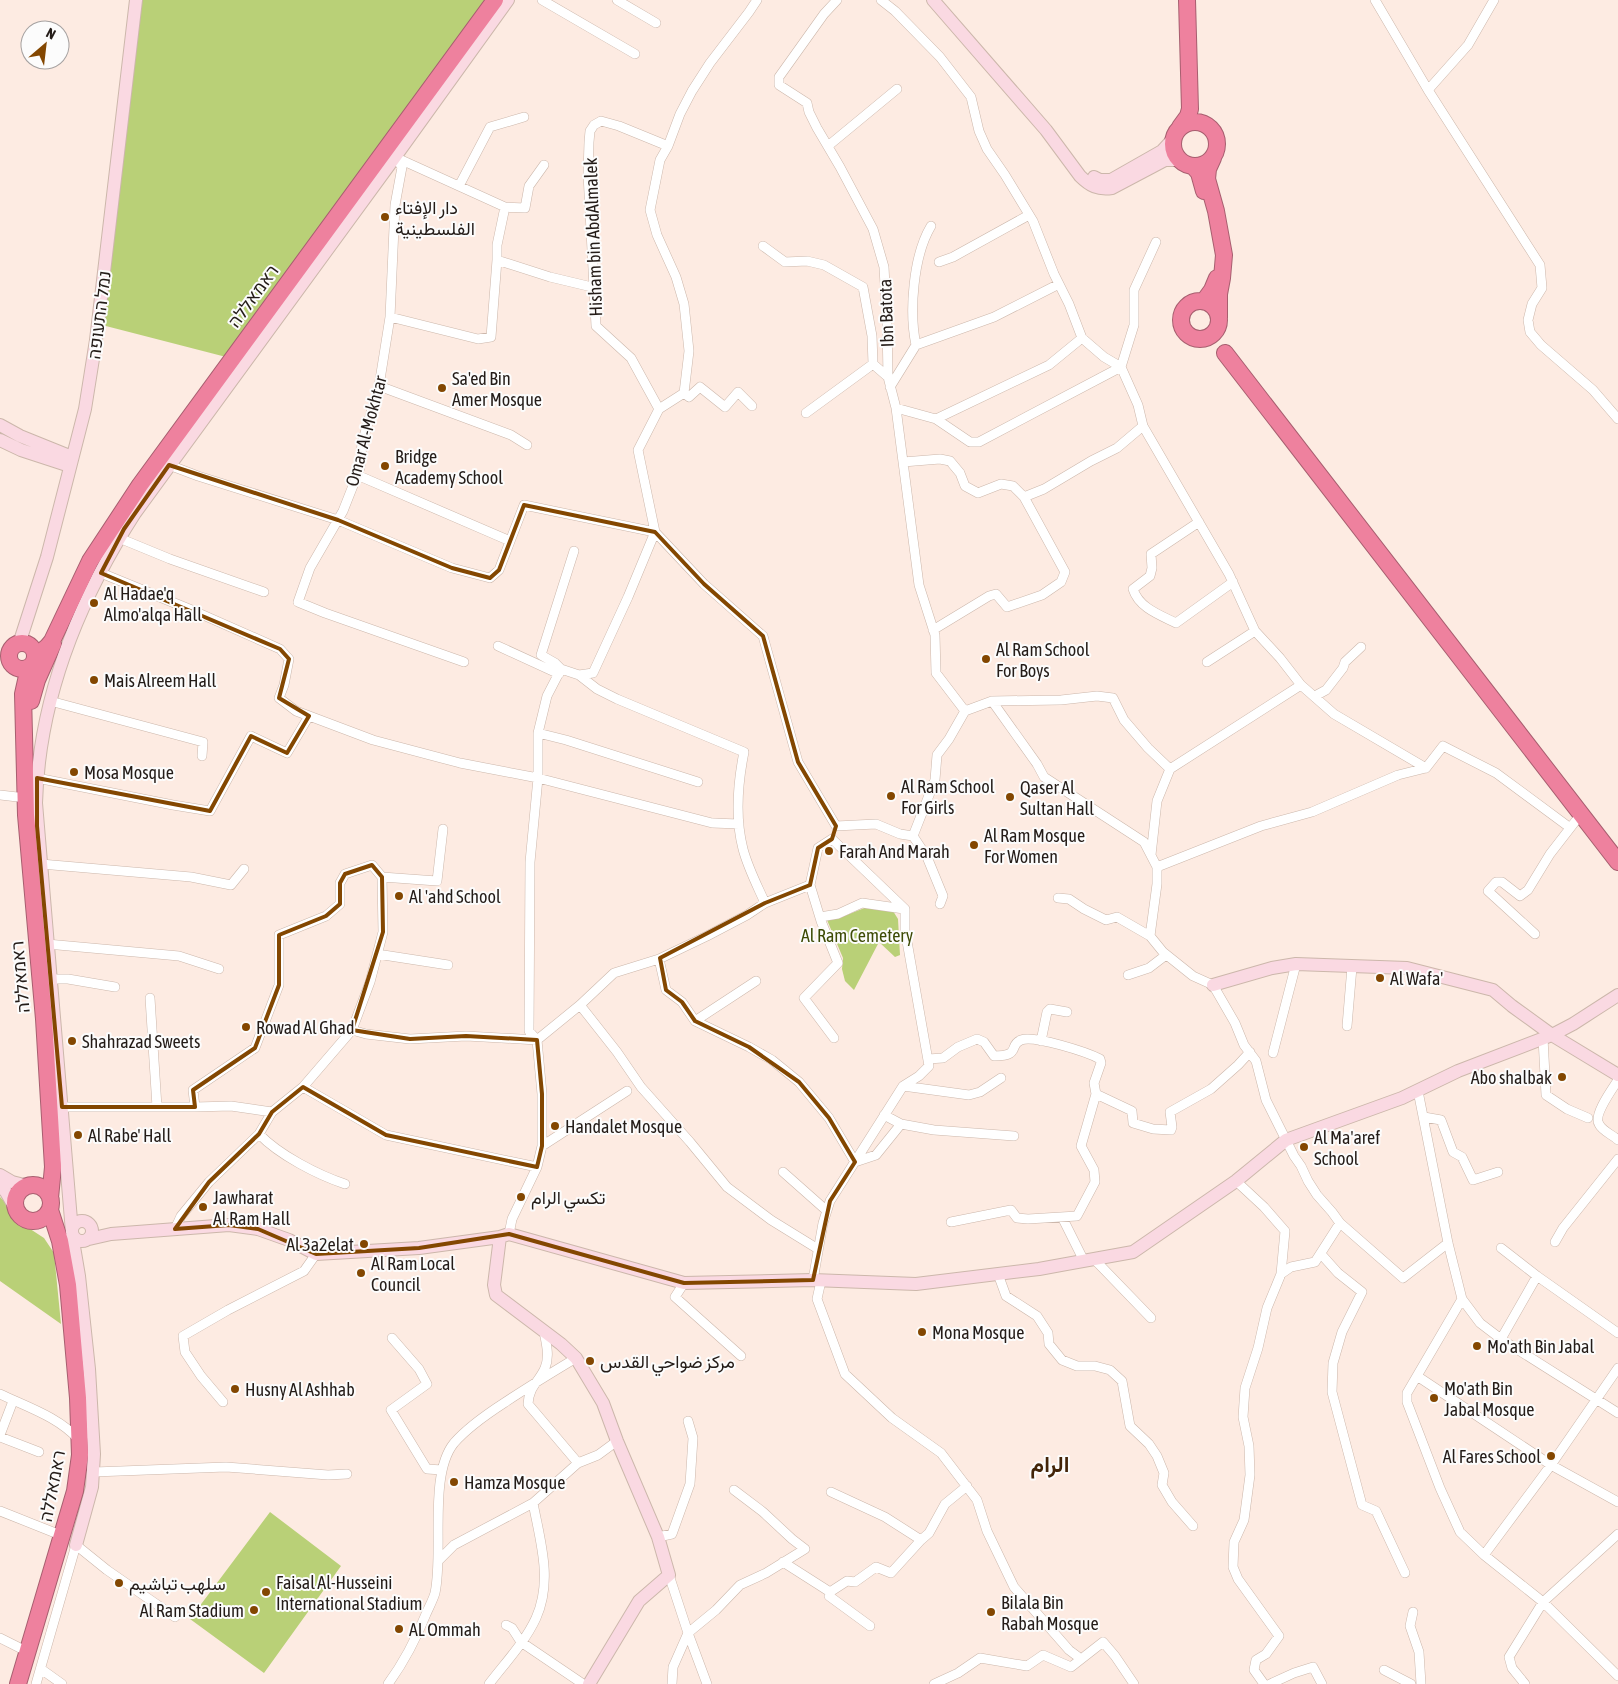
<svg xmlns="http://www.w3.org/2000/svg" width="1618" height="1684" font-family="'Asap Condensed',Vazirmatn,Heebo,sans-serif">
<rect width="100%" height="100%" fill="#fdebe2"/>
<path fill="#b9d077" d="M139 0H485L230 358 102 325Z
M867 907 893 911 898 919 900 955 895 957 879 942 854 990 845 981 842 969 843 958 827 920 844 916Z
M0 1197 10 1207 21 1223 44 1238 54 1253 61 1324 0 1281Z
M270 1512 341 1566 264 1673 190 1619Z"/>
<g fill="none" stroke-linecap="round" stroke-linejoin="round">
<g stroke="#ccb7ab" stroke-width="10">
<path id="street" d="M542 0 635 54
M617 0 656 23
M837 0 824 14 779 77V85L807 103 809 112 817 128 840 167 873 229 884 267 887 323 888 377 896 408 919 585 935 635 936 673 965 711
M881 0 895 11 940 57 971 97 979 131 987 149 1005 175 1033 221 1054 274 1069 304 1082 338 1104 357 1121 367 1138 405 1143 426 1229 574 1255 631 1280 658 1301 685 1334 714 1426 768 1443 746 1496 773 1569 827
M1375 0 1428 90 1540 265 1542 288 1532 304 1528 320 1530 332 1541 345 1593 390 1618 419
M1428 90 1468 45 1494 0
M828 146 897 89
M395 157 402 167 395 205 390 317 379 386 362 443 360 468 343 511 310 568 298 602 325 613 464 662
M397 158 505 207 497 245V260L550 277 596 288
M459 186 490 127 524 117
M505 207 525 208 529 186 544 165
M763 246 785 262 807 261 824 265 863 287 872 336 873 364 888 377
M939 262 953 257 1029 215
M390 317 478 339 491 337 497 260
M916 345C909 312 913 256 931 226
M379 386 511 435 527 445
M890 387 916 345 994 317 1059 284
M684 393 689 397 700 387 725 407 738 392 752 406
M896 408 936 419 970 442H979L1121 367 1134 325V290L1156 242
M659 409 631 358 596 326 588 174 589 142 590 131 594 125 601 121 619 126 668 146
M806 413 873 364
M936 419 1049 365 1082 338
M903 462 940 459 950 461 960 473 965 486 978 493 1001 484 1013 486 1024 497 1044 489 1091 461 1117 448 1143 426
M169 465 198 476 338 520 452 568 490 578 499 570 524 505 655 532 704 584 763 636 798 762 836 826 876 824 900 834 913 836 927 857 943 896 940 904
M357 475 510 541
M1199 522 1151 554 1152 568 1150 576 1133 589C1139 608 1160 615 1176 623L1233 582
M119 538 170 559 264 592
M101 573 194 611 280 649 289 659 284 685 279 698 296 711 373 740 460 763 538 778 712 823 739 824
M933 630 989 596 996 594 1007 607 1042 595 1061 582 1065 572 1024 497
M498 646 559 674
M1207 662 1255 631
M561 669 555 663 541 655 574 551
M579 675 597 689 617 699 744 752C738 782 735 818 743 849 748 868 757 885 765 903
M1315 696 1326 690 1343 668 1345 662 1361 647
M50 701 203 742 202 756
M992 701 1061 700 1097 696 1113 698 1124 720 1148 748 1170 769 1157 801 1151 855
M538 733 566 740 698 782
M1170 769 1301 685
M37 778 173 805 210 811 251 736 287 753 309 716
M0 795 26 798
M913 836 935 780 937 755 949 739 965 711 992 701 1037 764 1044 777 1144 842 1157 867V884L1150 936 1163 952 1193 976 1213 985 1235 1023 1244 1045 1256 1061 1266 1100 1294 1156 1301 1166 1308 1181 1317 1195 1332 1212 1340 1223 1403 1278 1448 1243
M41 864 191 877 231 885 244 869
M1157 867 1261 826 1312 812 1398 775 1426 768
M382 877 437 881 443 829
M810 885 821 921 838 963 804 998 834 1038
M1058 898 1069 899 1084 909 1106 920 1117 917 1150 936
M820 917 838 914 862 903 904 909
M1535 934 1488 891 1496 882H1502L1520 896 1528 890 1550 854 1581 814
M47 944 179 956 219 969
M377 954 448 965
M659 959 666 990 682 1002 695 1021 749 1047 772 1060 799 1082 829 1118 855 1162
M1128 975 1149 968 1166 955
M51 979H68L115 987
M150 998 157 1107
M580 1005 617 1052 641 1087 690 1142 727 1187 771 1220 818 1249
M695 1021 756 981
M1347 1026 1352 967
M352 1030 366 1034 410 1039 466 1036 537 1040 580 1005 614 973 659 959 707 936 747 915 765 903 810 885 818 848 832 839 905 909
M1543 1038 1546 1095 1567 1109 1588 1118
M1041 1041 1047 1012 1050 1009 1067 1012
M1273 1053 1296 964
M928 1059 943 1058 958 1047 977 1039 984 1042 994 1056C1022 1056 1008 1045 1021 1040 1034 1035 1087 1052 1100 1059L1101 1063 1094 1083 1096 1094 1081 1146 1094 1170 1095 1182 1077 1216 1028 1219 1017 1218 1011 1210 951 1222
M1618 1080C1613 1088 1593 1115 1599 1124 1602 1131 1613 1135 1618 1140
M903 1086 969 1095 980 1092 1001 1078
M303 1087 386 1135 537 1167
M1418 1091 1448 1243 1462 1299 1480 1323 1501 1339 1618 1413
M1096 1094 1132 1111 1133 1123 1153 1129 1171 1130 1172 1127 1170 1112 1211 1089 1238 1065 1250 1052
M62 1107H195
M884 1115 901 1124 934 1130 1014 1136
M1424 1117 1441 1120 1453 1152 1462 1157 1473 1180 1498 1172
M259 1134C279 1155 318 1175 345 1184
M542 1146 627 1091
M855 1162 876 1155 901 1124
M783 1172 827 1211
M1236 1181 1264 1207 1285 1231 1281 1274
M1062 1217 1084 1261
M175 1229 181 1216 209 1182 259 1134 272 1112 303 1087 352 1030 370 982 383 932 382 877 372 865 345 874 340 883V904L326 916 279 935V985L255 1048 193 1090 195 1107 231 1106 272 1112
M509 1234 512 1219 537 1167 542 1146V1094L537 1040 529 1031 530 862 538 778V733L547 696 561 669 579 675 593 673 628 597 655 532 638 450 659 409 684 393 689 351 684 304 676 277 657 235 650 210 660 160 668 146 680 114 692 91 710 63 749 12 757 0
M1555 1242 1563 1228 1618 1159
M1501 1248 1537 1276 1618 1333
M1321 1254 1338 1273 1362 1292 1342 1332 1333 1363 1332 1392 1362 1505 1376 1511 1405 1573
M1094 1259 1151 1318
M998 1274 1006 1296 1037 1316 1048 1333 1049 1344 1062 1360 1077 1366H1095L1110 1370 1122 1381 1130 1426 1149 1444 1157 1456 1164 1473 1162 1485 1172 1502 1193 1526
M813 1280 823 1223 830 1201 903 1086 919 1076 929 1066 905 930V909
M821 1281 817 1299 845 1374 892 1418 941 1453 977 1500 987 1531 1014 1587 1069 1650 1081 1659
M684 1283 675 1297 741 1356
M1462 1299 1407 1393V1402L1440 1488 1460 1532 1484 1555 1543 1602 1618 1676
M544 1331C546 1343 550 1356 545 1368 539 1382 529 1386 528 1404L578 1463
M392 1338 419 1369 427 1384 391 1410 427 1469 442 1470
M1501 1339 1537 1276
M1417 1376 1551 1465 1618 1502
M0 1394C27 1407 59 1417 79 1440
M223 1402 201 1376 185 1352 183 1336 228 1310 304 1271 316 1254
M0 1435 13 1401
M0 1437 39 1452
M94 1472 226 1467 328 1475 347 1474
M831 1492 885 1517 921 1540 929 1533 945 1504 967 1486
M0 1511 63 1536
M658 1537 672 1534 690 1484 693 1438 688 1421
M1484 1555 1551 1465 1618 1368
M439 1560 454 1545 533 1503 578 1463 598 1455 617 1441
M783 1562 830 1592 829 1596 870 1626
M669 1575 688 1633 707 1684
M830 1592 847 1581 855 1582 876 1567 891 1573 921 1540
M1413 1612 1410 1626 1419 1652 1421 1684
M506 1625 512 1628 521 1642 583 1684
M0 1638 28 1652
M41 1669 62 1684
M1384 1670 1411 1684
M36 1684 76 1545 107 1570 175 1617
M388 1684C404 1662 416 1639 426 1614 429 1607 433 1600 435 1593 444 1552 428 1475 454 1443 468 1427 487 1414 504 1403 528 1387 551 1373 576 1358
M489 1684C505 1663 525 1642 536 1618 553 1581 540 1540 533 1503
M672 1684 673 1667 688 1633 716 1610 740 1585 766 1573 805 1549 792 1539 763 1512 734 1490
M934 1684 958 1673 980 1658 1027 1666 1043 1655 1071 1667 1103 1642 1115 1656 1134 1684
M1264 1684 1254 1670 1256 1660 1266 1654 1279 1636 1238 1579 1233 1567 1234 1542 1244 1520 1250 1475 1249 1446 1243 1417 1245 1388 1258 1348 1267 1308 1281 1274 1291 1267 1315 1262 1340 1223
M1270 1684 1294 1673 1313 1667 1322 1684
M1525 1684 1512 1668 1509 1657 1543 1602 1618 1534"/>
</g>
<g stroke="#ccb7ab" stroke-width="14">
<path id="secondary" d="M933 0 1046 130 1080 176C1090 186 1098 190 1112 188L1165 160H1179
M1094 177 1100 180H1111L1162 151 1173 139
M0 425 20 436 72 457
M0 440 21 450 70 466
M19 644 47 557 65 487 85 409 96 340 136 0
M1213 985 1272 968 1296 964 1407 968 1493 990 1512 1006 1552 1035 1618 1075
M0 1175 12 1182 28 1186
M0 1185 6 1192 17 1211
M72 1231a10 10 0 1 1 20 0a10 10 0 1 1-20 0Z
M72 1232 36 803C39 698 79 600 135 513L395 157 508 0
M72 1235 79 1276 89 1369 94 1454 92 1487 76 1545
M500 1237 494 1285 496 1295 561 1344 576 1358 603 1403 617 1441 658 1537 669 1575 639 1601 589 1684
M89 1239 111 1234 229 1225 258 1229 289 1240 316 1254 419 1248 500 1237 509 1234 684 1283 813 1280 916 1284 1039 1269 1133 1252 1236 1181 1286 1140 1402 1098 1458 1071 1552 1035 1573 1024 1618 995"/>
</g>
<g stroke="#a75e6f" stroke-width="18">
<path id="highway" d="M1173 144a22 22 0 1 1 44 0a22 22 0 1 1-44 0Z
M1180 127 1188 116 1190 109 1187 0
M1213 158 1208 169 1207 179 1216 211 1224 255 1222 278 1219 294V318
M1193 166 1199 173 1204 191
M1181 320a19 19 0 1 1 38 0a19 19 0 1 1-38 0Z
M1204 301 1212 290 1217 278
M1225 353 1618 862
M9 656a13 13 0 1 1 26 0a13 13 0 1 1-26 0Z
M35 657 47 647 52 641 90 561 140 485 495 0
M29 667 23 694 26 815 44 1019 53 1167 50 1198
M31 701 37 680 53 644
M15 1203a18 18 0 1 1 36 0a18 18 0 1 1-36 0Z
M18 1684 75 1491 80 1455 78 1398 68 1285 60 1241 50 1210"/>
</g>
<use href="#street" stroke="#fff" stroke-width="9"/>
<use href="#secondary" stroke="#fad9e2" stroke-width="12"/>
<use href="#highway" stroke="#ee819e" stroke-width="16"/>
</g>
<path fill="none" stroke="#834701" stroke-width="4" stroke-linejoin="round" d="M169 465 338 520 452 568 490 578 499 570 524 505 655 532 704 584 763 636 798 762 836 826 832 839 818 848 810 885 765 903 660 958 666 990 682 1002 695 1021 749 1047 799 1082 829 1118 855 1162 830 1201 813 1280 684 1283 509 1234 419 1248 316 1254 258 1229 229 1225 175 1229 209 1182 259 1134 272 1112 303 1087 386 1135 537 1167 542 1146V1094L537 1040 466 1036 410 1039 352 1030 383 932 382 877 372 865 345 874 340 883V904L326 916 279 935V985L255 1048 193 1090 195 1107H62L37 826V778L210 811 251 736 287 753 309 716 279 698 289 659 280 649 101 573 124 529Z"/>
<g fill="#834701" stroke="#fcfcfc" stroke-width="2">
<circle cx="385" cy="217" r="5"/>
<circle cx="442" cy="388" r="5"/>
<circle cx="385" cy="466" r="5"/>
<circle cx="94" cy="603" r="5"/>
<circle cx="986" cy="659" r="5"/>
<circle cx="94" cy="680" r="5"/>
<circle cx="74" cy="772" r="5"/>
<circle cx="891" cy="796" r="5"/>
<circle cx="1010" cy="797" r="5"/>
<circle cx="974" cy="845" r="5"/>
<circle cx="829" cy="851" r="5"/>
<circle cx="399" cy="896" r="5"/>
<circle cx="1380" cy="978" r="5"/>
<circle cx="246" cy="1027" r="5"/>
<circle cx="72" cy="1041" r="5"/>
<circle cx="1562" cy="1077" r="5"/>
<circle cx="555" cy="1126" r="5"/>
<circle cx="78" cy="1135" r="5"/>
<circle cx="1304" cy="1147" r="5"/>
<circle cx="521" cy="1197" r="5"/>
<circle cx="203" cy="1207" r="5"/>
<circle cx="364" cy="1244" r="5"/>
<circle cx="361" cy="1273" r="5"/>
<circle cx="922" cy="1332" r="5"/>
<circle cx="1477" cy="1346" r="5"/>
<circle cx="590" cy="1361" r="5"/>
<circle cx="235" cy="1389" r="5"/>
<circle cx="1434" cy="1398" r="5"/>
<circle cx="1551" cy="1456" r="5"/>
<circle cx="454" cy="1482" r="5"/>
<circle cx="119" cy="1583" r="5"/>
<circle cx="266" cy="1592" r="5"/>
<circle cx="254" cy="1610" r="5"/>
<circle cx="991" cy="1612" r="5"/>
<circle cx="399" cy="1629" r="5"/>
</g>
<g text-anchor="middle" dominant-baseline="central" stroke-width="4" stroke-linejoin="round" paint-order="stroke">
<g font-size="18" fill="#241c18" stroke="#fcfcfc" text-anchor="start">
<text x="395" y="207">دار الإفتاء<tspan x="395" dy="21">الفلسطينية</tspan></text>
<text x="452" y="378">Sa'ed Bin<tspan x="452" dy="21">Amer Mosque</tspan></text>
<text x="395" y="456">Bridge<tspan x="395" dy="21">Academy School</tspan></text>
<text x="104" y="593">Al Hadae'q<tspan x="104" dy="21">Almo'alqa Hall</tspan></text>
<text x="996" y="649">Al Ram School<tspan x="996" dy="21">For Boys</tspan></text>
<text x="104" y="680">Mais Alreem Hall</text>
<text x="84" y="772">Mosa Mosque</text>
<text x="901" y="786">Al Ram School<tspan x="901" dy="21">For Girls</tspan></text>
<text x="1020" y="787">Qaser Al<tspan x="1020" dy="21">Sultan Hall</tspan></text>
<text x="984" y="835">Al Ram Mosque<tspan x="984" dy="21">For Women</tspan></text>
<text x="839" y="851">Farah And Marah</text>
<text x="409" y="896">Al 'ahd School</text>
<text x="1390" y="978">Al Wafa'</text>
<text x="256" y="1027">Rowad Al Ghad</text>
<text x="82" y="1041">Shahrazad Sweets</text>
<text x="1552" y="1077" text-anchor="end">Abo shalbak</text>
<text x="565" y="1126">Handalet Mosque</text>
<text x="88" y="1135">Al Rabe' Hall</text>
<text x="1314" y="1137">Al Ma'aref<tspan x="1314" dy="21">School</tspan></text>
<text x="213" y="1197">Jawharat<tspan x="213" dy="21">Al Ram Hall</tspan></text>
<text x="531" y="1197">تكسي الرام</text>
<text x="354" y="1244" text-anchor="end">Al 3a2elat</text>
<text x="371" y="1263">Al Ram Local<tspan x="371" dy="21">Council</tspan></text>
<text x="932" y="1332">Mona Mosque</text>
<text x="1487" y="1346">Mo'ath Bin Jabal</text>
<text x="600" y="1361">مركز ضواحي القدس</text>
<text x="1444" y="1388">Mo'ath Bin<tspan x="1444" dy="21">Jabal Mosque</tspan></text>
<text x="245" y="1389">Husny Al Ashhab</text>
<text x="1541" y="1456" text-anchor="end">Al Fares School</text>
<text x="464" y="1482">Hamza Mosque</text>
<text x="276" y="1582">Faisal Al-Husseini<tspan x="276" dy="21">International Stadium</tspan></text>
<text x="129" y="1583">سلهب تباشيم</text>
<text x="1001" y="1602">Bilala Bin<tspan x="1001" dy="21">Rabah Mosque</tspan></text>
<text x="244" y="1610" text-anchor="end">Al Ram Stadium</text>
<text x="409" y="1629">AL Ommah</text>
</g>
<g font-size="18" fill="#241c18" stroke="#fcfcfc">
<text transform="translate(593 237) rotate(-92)">Hisham bin AbdAlmalek</text>
<text transform="translate(253 296) rotate(-54)">ראמאללה</text>
<text transform="translate(886 313) rotate(-92)">Ibn Batota</text>
<text transform="translate(99 315) rotate(-83)">נמל התעופה</text>
<text transform="translate(366 431) rotate(-75)">Omar Al-Mokhtar</text>
<text transform="translate(20 977) rotate(-95)">ראמאללה</text>
<text transform="translate(52 1486) rotate(-79)">ראמאללה</text>
</g>
<g font-size="18" fill="#3d4b05" stroke="#fcfcfc">
<text x="857" y="935">Al Ram Cemetery</text>
</g>
<g font-size="22" font-weight="bold" fill="#432509" stroke="#fcfcfc">
<text x="1050" y="1464">الرام</text>
</g>
</g>
<g transform="translate(45 45) rotate(28)"><circle r="24" fill="#fcfcfc" stroke="#a6a2a1"/>
<path d="M0-4L9 19L0 12L-9 19Z" fill="#834701"/>
<text y="-8" font-size="14" font-weight="bold" text-anchor="middle" fill="#241c18">N</text>
</g>
</svg>
